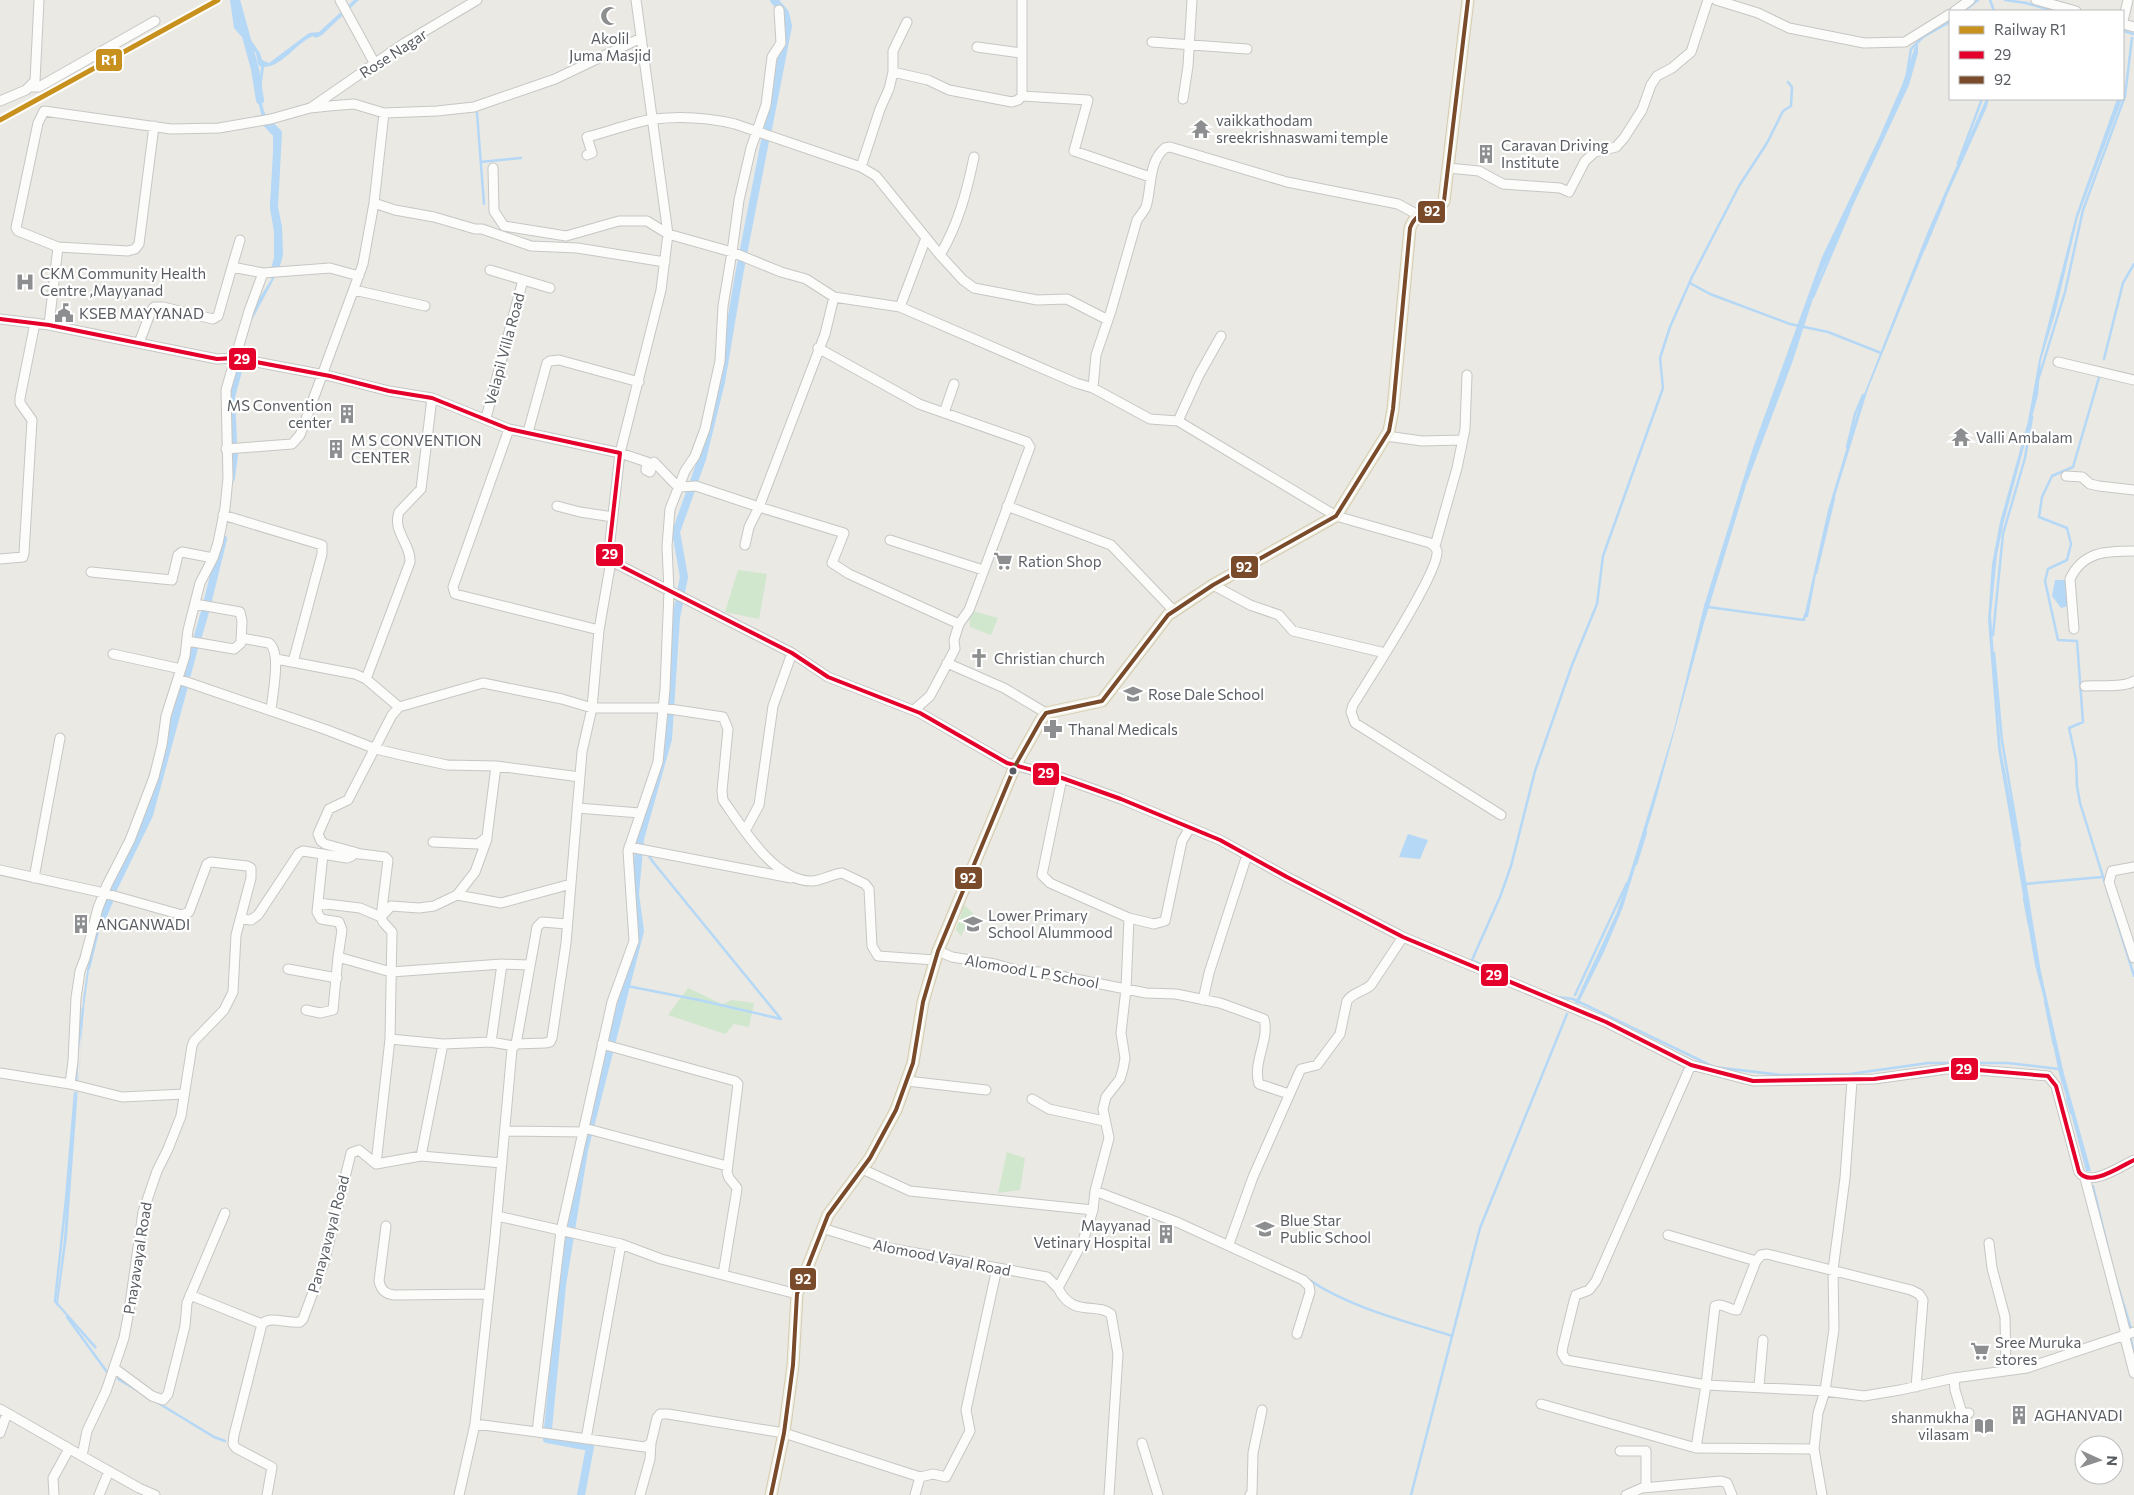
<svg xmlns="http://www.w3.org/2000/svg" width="2134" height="1495" font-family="Commissioner,sans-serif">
<rect width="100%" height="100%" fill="#eae9e3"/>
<path fill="#d0e7ce" d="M738 570 767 574 759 619 725 612Z
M969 610 998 618 991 635 970 627Z
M964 905 973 913 961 936 956 930Z
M688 988 722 1004 732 1000 754 1003 749 1027 734 1024 725 1034 668 1015Z
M1007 1152 1025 1158 1020 1190 998 1193Z"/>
<path fill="#b5d8f7" d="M230 0H239V23L260 53 262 60 269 63 309 33 319 32 354 0H359L322 35 316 38 313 36C295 44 283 66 264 67 262 84 258 101 267 117L262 118 258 101 261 67 258 64 256 53 234 28Z
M1918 44V53L1909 85 1821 274 1792 363 1746 485 1704 623 1654 806 1623 907 1604 952 1578 1004 1575 1003 1617 912 1630 873 1674 729 1704 606 1753 448 1822 257 1879 138 1902 85 1915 47Z
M1986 99H1989L1986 109 1944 202 1868 389 1832 506 1820 553 1808 617H1804L1828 510 1859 407 1928 231Z
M2117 99H2122L2078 217 2055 314 2041 360 2038 395 2004 521 1997 555 1991 615 2001 750 2022 856 2041 972 2064 1074 2091 1171H2086L2069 1106 2059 1074 2045 1003 2035 965 1998 749 1988 620 1992 564 2000 522 2028 421 2039 360 2076 215Z
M268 123 277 133 275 185 272 209 279 247 276 275 251 322 242 355 239 354 251 317 260 297 271 280 274 265V232L270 207 273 166V136L262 124Z
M2055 580H2069L2071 605 2061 608 2052 596Z
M1408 834 1428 840 1420 859 1399 857Z
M93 941 84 1007 67 1237 58 1303 97 1347 95 1349 56 1304 64 1239 71 1136 80 1065 83 999 90 950Z
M2094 1185 2115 1272 2133 1331H2129L2088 1186Z"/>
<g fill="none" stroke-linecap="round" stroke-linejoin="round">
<path stroke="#b5d8f7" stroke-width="2.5" d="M1990 0 1994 11
M2005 0 2026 3 2053 11
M1964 11 1978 0
M2123 31 2134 34
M1907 74 1911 49 1923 37 1950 22
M477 113 484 204
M481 162 521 158
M1958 163 1982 99
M1924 249 1944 201
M1690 283 1710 294 1790 324 1828 332 1881 353
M1813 297 1850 210
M2104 359 2123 283 2134 264
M2100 374 2073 467 2052 476 2042 497 2039 517 2067 528 2071 544 2067 560 2048 569 2045 581 2058 640 2077 641 2083 722 2069 728 2076 760 2077 786 2080 803 2134 976
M2039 377 2065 292 2083 210 2125 96 2132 38
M1847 447 1855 414 1863 395
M1816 573 1834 498
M1708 607 1804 620 1805 615
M1993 635 2003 534 2025 458 2032 417
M1994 653 2002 741 2020 846
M640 839 645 848
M1636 864 1646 832
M2025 884 2102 877
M2024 898 2029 925
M89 968 100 923
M1488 968 1472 960 1500 897 1511 866 1535 771 1572 665 1597 604 1603 556 1663 388 1660 358 1670 327 1692 277 1739 186 1767 143 1783 111 1791 106 1792 87 1788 82
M627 986 699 1000 781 1019 653 862 647 853
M1575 995 1627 883
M1557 997 1573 999 1714 1067 1781 1075 1850 1074 1928 1063H2008L2059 1069
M2045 1001 2054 1045
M78 1047 83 1008
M76 1082 77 1063
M2067 1099 2071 1113
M1308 1279C1348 1307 1405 1321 1452 1336
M58 1305 55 1301 66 1199 75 1093
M67 1317 107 1372
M2130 1336 2134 1352
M118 1379 140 1392
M155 1401 214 1437 225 1441
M1411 1495 1480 1228 1567 1014"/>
<path stroke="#b5d8f7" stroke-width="8" d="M236 0 255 69 260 100
M270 125 278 133 274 207 278 227 279 255 275 269
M768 129 788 26 785 13 774 0
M233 442 231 397 238 371
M231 478 234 455
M208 600 223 539
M198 636 205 612
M187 674 194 648
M113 889 149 815 184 686
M100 923 109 901
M581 1495 590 1447 547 1439 562 1285 584 1150 640 931 635 894 640 839 668 739 676 618 684 577 676 532 702 459 721 382 739 275 765 141"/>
<g stroke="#c6c7c5" stroke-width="11">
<path id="minor" d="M340 0 375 64
M636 0 668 234 661 290 620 453 647 462 646 470 650 472 654 462 679 488
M1716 0 1758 13 1789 28 1864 43 1905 42 1950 14
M2036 0 2076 11
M779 10 781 43 772 57 766 105 751 148 739 200 732 252 723 306 720 361 705 429 695 456 685 471 670 509 667 546 669 591 665 689 658 762 628 851 634 941 612 1002 561 1231 537 1432 645 1447 651 1443 657 1418 660 1414H668L784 1433 920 1477
M1955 11 1970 0
M2123 21 2128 0
M2123 24 2134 27
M1152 42 1247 49
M977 47 1021 53
M893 72 928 80 949 90 1012 102 1018 100 1022 96 1088 100 1074 151 1150 177
M31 87H39L155 21
M1022 96V0
M1183 99 1188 66 1192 0
M0 101 26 90 35 81 39 0
M312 107 403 44 477 0
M587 155 592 153 587 137C608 132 633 122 654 119 680 116 710 118 735 124L861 167 880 109 889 89 893 72V51L907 22
M861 167 876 176 940 255 963 280 974 288 1037 300 1067 299 1108 320
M493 168 494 211 504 226 566 236 619 221H647L668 234 732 252 781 272 806 279 834 297 900 307 1076 383 1093 388 1150 419 1178 421 1336 516 1430 543C1433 545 1436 547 1437 551 1440 571 1367 682 1353 705L1351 712 1355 723 1501 815
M1448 168 1479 171 1503 184 1560 188 1569 192 1585 161 1595 152 1616 147 1624 138 1642 110 1651 85 1657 76 1672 68 1691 52 1708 0
M374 203 395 210 434 217 475 229H482L531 246 577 248 665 262
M58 247 18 231 16 228 38 123 44 111 171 129 219 128 271 119 310 108 329 106 354 104 384 113 437 111 474 107 555 79 641 38
M940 255C958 225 967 191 974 157
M232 267 240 240
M490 270 550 288
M354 290 425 306
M900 307 926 238
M0 319 49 325 217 359 235 358 330 376 389 391 432 398 509 429 620 453 609 550 611 561 792 653 828 677 920 713 1007 763 1062 778 1121 799 1220 840 1287 877 1403 937 1606 1022 1691 1065 1753 1081 1874 1079 1954 1068 2048 1076 2056 1086 2079 1172C2090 1188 2121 1166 2134 1160
M49 325 58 247 128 251 135 249 139 244 154 126
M139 343 151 311 154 307H163L213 319 218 316 232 267 263 273 330 268 359 276
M818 348 919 404 1027 442 1030 447 969 610 959 624 954 640 955 649 930 696 914 710
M2058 362 2134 380
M1093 388 1096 355 1111 311 1137 220C1140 216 1144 211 1146 207 1152 187 1148 162 1165 148L1170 147 1287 182 1398 204 1418 215
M944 413 954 384
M486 418 523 280
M1178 421 1199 375 1221 336
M509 429 453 587 455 594 599 630
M528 432 547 363 550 361 559 360 639 382
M1386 436 1422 441 1462 440
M226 449 292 444 300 435 363 264 374 203 384 113
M2066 476 2082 477 2090 484 2099 486 2134 490
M680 487 696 486 759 507 844 533 832 563 849 574 959 624
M557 506 580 512 613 517
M1007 506 1111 545 1174 611
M223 515 322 545V554L293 662
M890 540 983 570
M745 545 749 527 759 507 825 334 834 297
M1435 546 1457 468 1465 429 1467 375
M0 559 23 557 24 553 32 420 20 403V398L35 323
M91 572 172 580 178 555 182 552 213 558
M1213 585 1250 605 1279 615 1293 631 1385 653
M2074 629 2070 579C2083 551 2107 551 2134 551
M241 638 269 643C282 653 272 695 271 711
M187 641 234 649 241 643 242 621 240 612 195 604
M113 654 181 669
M276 659 355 674 366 679 399 707
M947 663 1004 688 1046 713
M178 679 327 730 376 749 401 755 447 765 496 766 580 777
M366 679 410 562C411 544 392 531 399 512L421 489 432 398
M2085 686C2096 685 2126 688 2134 681
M1062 778 1042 875 1050 883 1129 918
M577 808 640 813
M745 831 759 805 773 706 792 653
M433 842 478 844 487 837 496 766
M629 847 791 878
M2134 867 2112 871 2109 882 2134 958
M0 870 104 893 182 915 189 912 207 864 211 862 247 866 251 868V878L236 935 233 992 224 1010 194 1041 192 1046 181 1116 168 1149 157 1171 143 1212 129 1311 124 1338 106 1391 87 1431 82 1456 139 1488 155 1495
M34 878 60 738
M457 895 475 872 487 839
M318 903 360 908 381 917 391 906 419 908 434 906 457 895 501 903 571 884
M241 919 251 920 258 915 299 853 303 851 347 858 352 856 354 852 359 854
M938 951 952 957 995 964 1019 971 1040 972 1146 993 1176 994 1220 1003 1264 1019C1270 1040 1252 1062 1259 1084L1289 1094
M338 957 391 972 502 964 529 965
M288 969 337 978
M1203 1000 1209 973 1247 855
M306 1010 320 1013 333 1010 338 957 342 930 339 922 321 919 317 912 323 854
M390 1039 443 1044 491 1042 514 1046
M491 1042 502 964
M516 1044 537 927 542 922 567 924
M602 1044 735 1081 738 1084 727 1172 729 1178 737 1188 736 1195 723 1275
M1691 1065 1596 1281 1589 1290 1576 1295 1574 1301 1563 1346 1562 1353 1566 1360 1706 1385 1825 1391 1864 1396 1900 1390 1954 1378 2027 1368 2134 1332
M0 1073 70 1084
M907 1081 986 1090
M184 1094 122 1097 70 1084 73 1061 76 998 80 971 85 958 98 908 107 885 130 840 154 777 162 745 166 716 185 656 188 630 200 583 213 558 218 543 225 508 228 478 226 390 249 311 263 273
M1032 1099 1049 1109 1104 1121
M584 1128 727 1166
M505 1131 583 1132
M421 1156 443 1044
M376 1164 390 1039 392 932 383 922 381 917 388 860 385 857 361 854 325 844 321 841 318 834 329 809 348 800 392 715 399 707 483 683 562 699 592 708H663L723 717 728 729 722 791 723 800C742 827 775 882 812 881 821 881 832 874 842 873L865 884 869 889 872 946 878 956 935 960
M862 1169 910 1191 1093 1210
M2085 1178 2126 1334
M1095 1191 1179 1223 1303 1280 1309 1286 1310 1292 1297 1334
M497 1216 621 1244 661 1259 797 1294
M386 1226 379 1281C381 1290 385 1294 394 1295L489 1294
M822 1228 883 1247 1047 1277 1058 1288
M1668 1235 1756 1261
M1989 1243 1992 1268 2005 1317 2006 1371
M1229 1244 1253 1177 1299 1073 1301 1069 1317 1065 1340 1034 1347 1001C1353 992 1363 992 1371 985L1403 937
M190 1295 262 1324
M2124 1334 2134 1373
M114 1368 152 1396 163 1400 168 1394 185 1326 187 1303 225 1213
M1954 1378 1955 1390 1962 1413H1969
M1759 1386 1763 1340
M1541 1404 1696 1448 1814 1449
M0 1409 82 1456
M475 1424 537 1432
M0 1433 7 1413
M586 1439 621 1244
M1142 1443 1158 1495
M1696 1448 1706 1385 1715 1306C1722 1302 1729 1310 1737 1310L1756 1261 1761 1255 1767 1254 1911 1290 1919 1294 1923 1300 1916 1387
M1620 1451H1646V1487
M54 1495 53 1478 69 1449
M99 1495 109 1471
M267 1495 272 1467 236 1448 233 1444 234 1435 262 1324C270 1315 288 1324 300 1322L303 1319 324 1263 351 1153 359 1150 376 1164 421 1156 502 1163
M459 1495 475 1424 495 1237 512 1049 516 1044 545 1043 550 1042 552 1038 566 943 582 752 592 708 599 630 611 561
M640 1495 650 1459 651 1443
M915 1495 920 1477 933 1474 946 1477 970 1431 966 1410 997 1268
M1109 1495 1118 1354 1111 1314C1097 1302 1072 1318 1058 1288L1083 1241 1093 1210 1095 1191 1109 1138 1103 1109 1106 1097 1120 1079 1123 1069 1125 1058 1121 1033 1126 989 1129 918 1154 924 1165 921 1182 841 1190 828
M1250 1495 1252 1493 1253 1453 1262 1410
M1626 1495 1642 1488 1721 1481 1727 1483 1732 1495
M1822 1495 1814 1449 1818 1413 1825 1391 1834 1329 1833 1270 1845 1178 1852 1081"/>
</g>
<g stroke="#d3cbb0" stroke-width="13">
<path id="major" d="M771 1495 784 1433 793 1365 797 1294 828 1215 870 1158 896 1110 913 1063 923 1002 938 951 1015 766 1041 720 1046 713 1102 701 1168 615 1213 585 1336 516 1389 431 1393 409 1410 228C1419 205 1434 220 1444 201L1468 0"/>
</g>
<use href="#minor" stroke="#fcfcfb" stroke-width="9"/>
<use href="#major" stroke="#f2f1e6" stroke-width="11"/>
<g stroke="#fff" stroke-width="8">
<path id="bus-1" d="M0 319 49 325 217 359 235 358 330 376 389 391 432 398 509 429 620 453 609 550 611 561 792 653 828 677 920 713 1007 763 1062 778 1121 799 1220 840 1287 877 1403 937 1606 1022 1691 1065 1753 1081 1874 1079 1954 1068 2048 1076 2056 1086 2079 1172C2090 1188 2121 1166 2134 1160"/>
</g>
<g stroke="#fff" stroke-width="8">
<path id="bus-2" d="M771 1495 784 1433 793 1365 797 1294 828 1215 870 1158 896 1110 913 1063 923 1002 938 951 1015 766 1041 720 1046 713 1102 701 1168 615 1213 585 1336 516 1389 431 1393 409 1410 228C1419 205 1434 220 1444 201L1468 0"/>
</g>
<use href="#bus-1" stroke="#e4002b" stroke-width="4"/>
<use href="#bus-2" stroke="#7a4b2a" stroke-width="4"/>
<g stroke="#fff" stroke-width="9">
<path id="rail-1" d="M0 120 218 0"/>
</g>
<use href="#rail-1" stroke="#c8901d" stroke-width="5"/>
</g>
<defs>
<g id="mosque-bare" transform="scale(1.5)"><path d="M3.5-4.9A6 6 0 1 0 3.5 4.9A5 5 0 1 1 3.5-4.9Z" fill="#8c8e8f" stroke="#fff" stroke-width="2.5" paint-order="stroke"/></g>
<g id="temple-bare" transform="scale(1.5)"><path d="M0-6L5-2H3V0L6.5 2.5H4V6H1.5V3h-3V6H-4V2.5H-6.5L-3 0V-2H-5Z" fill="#8c8e8f" stroke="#fff" stroke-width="2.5" paint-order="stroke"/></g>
<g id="building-bare" transform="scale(1.5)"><path d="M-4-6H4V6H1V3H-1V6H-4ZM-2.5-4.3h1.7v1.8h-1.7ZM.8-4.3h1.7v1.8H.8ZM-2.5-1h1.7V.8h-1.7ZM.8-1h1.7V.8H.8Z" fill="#8c8e8f" stroke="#fff" stroke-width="2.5" paint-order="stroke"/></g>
<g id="hospital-bare" transform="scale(1.5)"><path d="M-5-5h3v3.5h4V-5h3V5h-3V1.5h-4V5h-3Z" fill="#8c8e8f" stroke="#fff" stroke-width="2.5" paint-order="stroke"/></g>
<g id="civic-bare" transform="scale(1.5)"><path d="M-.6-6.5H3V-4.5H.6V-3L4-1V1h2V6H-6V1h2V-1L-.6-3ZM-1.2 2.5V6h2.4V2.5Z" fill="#8c8e8f" stroke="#fff" stroke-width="2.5" paint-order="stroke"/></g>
<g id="supermarket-bare" transform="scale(1.5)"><path d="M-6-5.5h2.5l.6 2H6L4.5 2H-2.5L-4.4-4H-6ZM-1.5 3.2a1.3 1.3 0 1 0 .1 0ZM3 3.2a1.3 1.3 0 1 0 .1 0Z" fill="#8c8e8f" stroke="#fff" stroke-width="2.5" paint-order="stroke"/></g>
<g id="church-bare" transform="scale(1.5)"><path d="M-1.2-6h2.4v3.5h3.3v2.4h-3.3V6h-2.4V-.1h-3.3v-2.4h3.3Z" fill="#8c8e8f" stroke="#fff" stroke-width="2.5" paint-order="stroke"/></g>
<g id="school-bare" transform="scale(1.5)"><path d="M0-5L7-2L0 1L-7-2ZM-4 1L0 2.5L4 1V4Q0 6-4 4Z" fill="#8c8e8f" stroke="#fff" stroke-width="2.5" paint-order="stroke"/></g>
<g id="pharmacy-bare" transform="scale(1.5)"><path d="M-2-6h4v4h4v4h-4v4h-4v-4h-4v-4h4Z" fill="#8c8e8f" stroke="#fff" stroke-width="2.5" paint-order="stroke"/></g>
<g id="library-bare" transform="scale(1.5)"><path d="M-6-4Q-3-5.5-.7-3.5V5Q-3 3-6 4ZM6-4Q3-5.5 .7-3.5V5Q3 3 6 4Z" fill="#8c8e8f" stroke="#fff" stroke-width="2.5" paint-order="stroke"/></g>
</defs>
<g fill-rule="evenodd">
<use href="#mosque-bare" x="610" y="16"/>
<use href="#temple-bare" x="1201" y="129"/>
<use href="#building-bare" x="1486" y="154"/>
<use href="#hospital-bare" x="25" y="282"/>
<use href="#civic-bare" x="64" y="313"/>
<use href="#building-bare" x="347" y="414"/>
<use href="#temple-bare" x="1961" y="437"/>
<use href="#building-bare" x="336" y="449"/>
<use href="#supermarket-bare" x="1003" y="561"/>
<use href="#church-bare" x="979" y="658"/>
<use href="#school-bare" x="1133" y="694"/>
<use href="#pharmacy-bare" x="1053" y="729"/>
<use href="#building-bare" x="81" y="924"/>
<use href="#school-bare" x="973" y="924"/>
<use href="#school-bare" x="1265" y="1229"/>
<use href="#building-bare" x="1166" y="1234"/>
<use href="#supermarket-bare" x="1980" y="1351"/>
<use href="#building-bare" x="2019" y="1415"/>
<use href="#library-bare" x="1984" y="1426"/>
</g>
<circle fill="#595d62" stroke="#fff" stroke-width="2" cx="1013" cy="771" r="4.5"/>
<g text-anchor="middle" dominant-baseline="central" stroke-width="4.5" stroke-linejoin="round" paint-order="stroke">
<g font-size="15" fill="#595d62" stroke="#fff" text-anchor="start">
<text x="610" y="38" text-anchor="middle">Akolil<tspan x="610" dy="17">Juma Masjid</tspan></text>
<text x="1216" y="120">vaikkathodam<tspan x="1216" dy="17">sreekrishnaswami temple</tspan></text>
<text x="1501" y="145">Caravan Driving<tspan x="1501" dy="17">Institute</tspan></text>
<text x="40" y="273">CKM Community Health<tspan x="40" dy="17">Centre ,Mayyanad</tspan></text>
<text x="79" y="313">KSEB MAYYANAD</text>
<text x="332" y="405" text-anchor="end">MS Convention<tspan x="332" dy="17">center</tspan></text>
<text x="1976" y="437">Valli Ambalam</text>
<text x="351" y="440">M S CONVENTION<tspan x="351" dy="17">CENTER</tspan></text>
<text x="1018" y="561">Ration Shop</text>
<text x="994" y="658">Christian church</text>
<text x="1148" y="694">Rose Dale School</text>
<text x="1068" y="729">Thanal Medicals</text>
<text x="988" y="915">Lower Primary<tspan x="988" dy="17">School Alummood</tspan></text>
<text x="96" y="924">ANGANWADI</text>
<text x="1280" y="1220">Blue Star<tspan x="1280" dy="17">Public School</tspan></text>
<text x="1151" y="1225" text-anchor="end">Mayyanad<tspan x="1151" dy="17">Vetinary Hospital</tspan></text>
<text x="1995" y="1342">Sree Muruka<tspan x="1995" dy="17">stores</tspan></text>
<text x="2034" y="1415">AGHANVADI</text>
<text x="1969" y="1417" text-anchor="end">shanmukha<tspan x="1969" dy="17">vilasam</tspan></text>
</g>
<g font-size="15" fill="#595d62" stroke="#fff">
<text transform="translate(393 53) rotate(-33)">Rose Nagar</text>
<text transform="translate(504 349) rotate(-75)">Velapil Villa Road</text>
<text transform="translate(1032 971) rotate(10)">Alomood L P School</text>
<text transform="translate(328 1234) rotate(-75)">Panayavayal Road</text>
<text transform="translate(942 1257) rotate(11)">Alomood Vayal Road</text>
<text transform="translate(137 1258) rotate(-81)">Pnayavayal Road</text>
</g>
</g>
<g stroke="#fff" stroke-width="2">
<rect x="95" y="48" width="28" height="24" rx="5" fill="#c8901d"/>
<rect x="1417" y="200" width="29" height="24" rx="5" fill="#7a4b2a"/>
<rect x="228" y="347" width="29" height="24" rx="5" fill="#e4002b"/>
<rect x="595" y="543" width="29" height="24" rx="5" fill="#e4002b"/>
<rect x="1230" y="555" width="29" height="24" rx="5" fill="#7a4b2a"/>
<rect x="1032" y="762" width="28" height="24" rx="5" fill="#e4002b"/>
<rect x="954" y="866" width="29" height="24" rx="5" fill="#7a4b2a"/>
<rect x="1480" y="963" width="29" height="24" rx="5" fill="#e4002b"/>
<rect x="1950" y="1057" width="29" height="24" rx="5" fill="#e4002b"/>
<rect x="789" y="1267" width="28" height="24" rx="5" fill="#7a4b2a"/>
</g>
<g font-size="14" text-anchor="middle" font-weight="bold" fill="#fff">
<text x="109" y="65">R1</text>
<text x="1432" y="216">92</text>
<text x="242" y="364">29</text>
<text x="610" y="559">29</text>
<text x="1244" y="572">92</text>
<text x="1046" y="778">29</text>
<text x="968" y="883">92</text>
<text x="1494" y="980">29</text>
<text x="1964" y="1074">29</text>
<text x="803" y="1284">92</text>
</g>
<rect x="1949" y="10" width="175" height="90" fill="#ffffff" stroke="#bdbec0"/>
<rect x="1959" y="26" width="25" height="8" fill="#c8901d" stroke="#bdbec0"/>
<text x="1994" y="35" font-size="15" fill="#595d62">Railway R1</text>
<rect x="1959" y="51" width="25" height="8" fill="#e4002b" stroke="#bdbec0"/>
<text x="1994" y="60" font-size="15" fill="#595d62">29</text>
<rect x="1959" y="76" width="25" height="8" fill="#7a4b2a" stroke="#bdbec0"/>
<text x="1994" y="85" font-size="15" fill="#595d62">92</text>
<g transform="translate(2099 1460) rotate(93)"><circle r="24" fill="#ffffff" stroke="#bdbec0"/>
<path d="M0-4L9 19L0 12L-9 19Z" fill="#8c8e8f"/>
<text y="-8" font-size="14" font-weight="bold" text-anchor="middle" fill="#595d62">N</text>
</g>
</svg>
